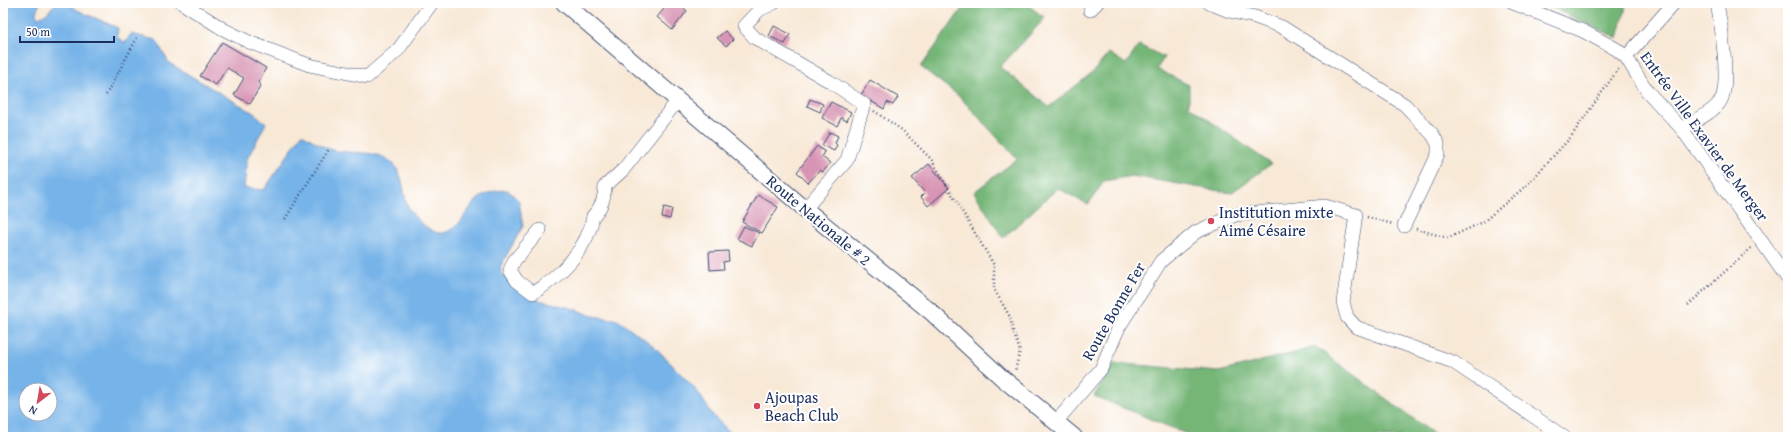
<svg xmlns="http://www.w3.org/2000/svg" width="1791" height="440" font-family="'Gentium Book Plus',serif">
<rect width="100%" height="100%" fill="#fff"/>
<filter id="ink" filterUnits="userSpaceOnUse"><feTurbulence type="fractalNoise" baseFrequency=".025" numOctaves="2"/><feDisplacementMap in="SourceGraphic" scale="8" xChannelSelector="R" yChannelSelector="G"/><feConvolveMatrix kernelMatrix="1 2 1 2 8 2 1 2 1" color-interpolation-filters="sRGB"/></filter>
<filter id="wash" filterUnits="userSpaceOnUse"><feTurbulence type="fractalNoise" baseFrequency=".012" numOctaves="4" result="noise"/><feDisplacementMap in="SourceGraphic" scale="16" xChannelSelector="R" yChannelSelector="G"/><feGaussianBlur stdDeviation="0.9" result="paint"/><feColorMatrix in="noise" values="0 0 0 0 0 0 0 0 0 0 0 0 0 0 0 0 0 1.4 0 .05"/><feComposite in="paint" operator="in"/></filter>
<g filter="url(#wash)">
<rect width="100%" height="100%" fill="#f8e8d6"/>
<path fill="#75b677" stroke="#48726a" d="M966 3H1025L1045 18 1000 67 1049 107 1093 72 1109 53 1126 64 1139 45 1164 57 1157 69 1189 85V106L1271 164 1231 193 1132 176 1104 181 1088 205 1058 188 1003 238 974 192 1017 159 960 97 921 67Z
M1541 3H1627L1618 38Z
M1316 347 1438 437H1194L1094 396 1114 363 1219 372Z"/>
<path fill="#76b3e8" stroke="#4871a3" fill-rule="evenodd" d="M3 3H40L36 12 37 18 46 14 56 3H69L77 10 118 28 117 37 125 43 131 34 156 40 169 63 252 112 266 123 247 159 244 188 264 190 302 134C311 139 320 145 329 149 350 156 380 147 395 166 404 178 403 194 408 207 412 216 433 236 443 233 471 227 463 190 508 190L519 201 523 226 500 267 502 274 539 300 571 308 593 316 619 320 655 347 697 391 714 417 735 437H3ZM26 390H50V414H26Z"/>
<g id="blocks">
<path fill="#d894b4" d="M669 3H678L687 11 672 30 657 17Z
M774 26 790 34 785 44 769 36Z
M725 31 733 39 726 46 717 38Z
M222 42 266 68 258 83 261 85 250 104 234 95 244 78 227 68 216 85 200 76Z
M870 80 898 97 893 105 887 102 884 109 861 95Z
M810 99 823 104 820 112 807 106Z
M831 102 851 112 847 121 841 118 837 126 822 118Z
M830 132 838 136 835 143 837 145 834 151 822 145Z
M817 146 825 152 822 157 830 163 823 172 820 170 808 183 797 172Z
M929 164 949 188 928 206 921 197 925 193 912 178Z
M758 195 778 207 762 233 742 222Z
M664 207 672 209 670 219 662 217Z
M744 226 759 233 752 246 737 239Z
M728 251 729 261 723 262 724 269 710 270 709 252Z"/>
</g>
</g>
<g filter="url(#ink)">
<use href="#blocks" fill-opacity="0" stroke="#3c4b70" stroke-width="1"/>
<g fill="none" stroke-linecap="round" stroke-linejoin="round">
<g stroke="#3c4b70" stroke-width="14">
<path id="minor" d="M182 3 223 29 249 42 309 65 367 77 398 50 432 3
M774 3 759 10 744 26 755 38 829 81 864 104 847 160 805 209
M1209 3 1229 11 1255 17 1282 27 1405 105 1433 135 1438 144V154L1404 226
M1513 3 1583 31 1616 49 1626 57 1647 91 1682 129 1788 279
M1090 10 1097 3
M1626 57 1674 3
M1682 129C1694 121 1711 114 1720 102 1731 86 1721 23 1717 3
M540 230 514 261 510 270 517 281 533 293C559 277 589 248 593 216 602 207 604 199 605 186L623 170 678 100
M1056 422 1101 369 1119 327 1161 261 1196 232 1235 215 1325 206 1356 215 1343 302 1347 317 1356 327 1453 362 1564 437"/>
</g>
<g stroke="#3c4b70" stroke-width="18">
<path id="major" d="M564 3 805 209 930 311 1001 377 1074 437"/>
</g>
<path stroke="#3c4b70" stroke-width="2.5" stroke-dasharray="1 3" stroke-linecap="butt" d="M106 95 138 36
M874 111 902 130 931 159 994 265V289L1010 317 1013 331 1020 351 1015 371
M1367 217 1393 224
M285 219 329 149
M1416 229 1448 238 1483 222 1527 185 1570 138 1619 68
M1688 305 1751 248
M1398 433 1407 437"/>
<use href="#minor" stroke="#fff" stroke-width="13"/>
<use href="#major" stroke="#fff" stroke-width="16"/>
</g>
</g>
<g fill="#d1495b" stroke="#fff" stroke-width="1.5">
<circle cx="1211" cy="221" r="4"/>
<circle cx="757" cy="406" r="4"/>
</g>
<g text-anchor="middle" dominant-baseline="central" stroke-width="4" stroke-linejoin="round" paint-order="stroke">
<g font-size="16" fill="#1b2f5e" stroke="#fff">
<text transform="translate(1705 136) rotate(54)">Entrée Ville Exavier de Merger</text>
<text transform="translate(819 220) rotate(40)">Route Nationale # 2</text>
<text transform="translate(1113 311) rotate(-60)">Route Bonne Fer</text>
</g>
<g font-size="16" fill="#1b2f5e" stroke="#fff" text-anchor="start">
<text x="1219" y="212">Institution mixte<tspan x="1219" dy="18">Aimé Césaire</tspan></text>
<text x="765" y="397">Ajoupas<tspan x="765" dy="18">Beach Club</tspan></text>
</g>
</g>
<rect width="1791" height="440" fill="none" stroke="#fff" stroke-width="16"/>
<g transform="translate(38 402) rotate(211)"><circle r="19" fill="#ffffff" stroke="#a4acbf"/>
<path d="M0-3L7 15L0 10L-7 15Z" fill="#d1495b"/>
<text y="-6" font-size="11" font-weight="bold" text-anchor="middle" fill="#1b2f5e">N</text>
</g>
<path d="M20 36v6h94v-6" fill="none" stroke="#1b2f5e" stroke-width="2"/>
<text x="26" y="36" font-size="12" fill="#1b2f5e" stroke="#ffffff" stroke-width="3" paint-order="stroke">50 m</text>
</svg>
